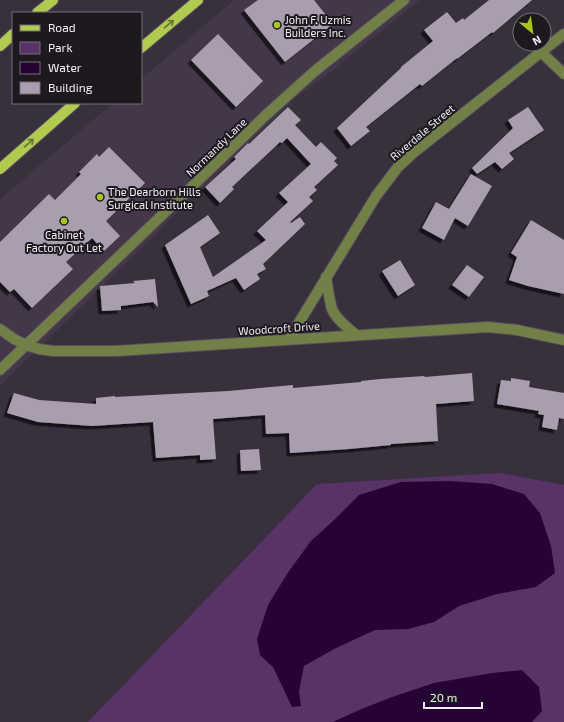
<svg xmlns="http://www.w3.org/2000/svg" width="564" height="722" font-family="'Exo 2',sans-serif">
<defs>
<filter id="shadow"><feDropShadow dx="-3.5" dy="3.5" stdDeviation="0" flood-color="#0009"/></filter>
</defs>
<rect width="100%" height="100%" fill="#38303c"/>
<path fill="#433749" d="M234 0H420L333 70 293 100 0 386V199L113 103H141V79Z"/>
<path fill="#573368" d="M500 473 564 485V722H88L317 484Z"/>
<path fill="#270335" d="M450 481 492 484 524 494 540 513 551 546 555 573 536 587 497 594 459 606 434 622 408 629 375 630 336 648 304 666 299 691 301 706 292 707 273 667 260 655 257 639 268 605 289 571 311 541 334 520 359 495 401 482Z
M522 670 539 687 542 711 532 722H333L359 710 392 697 434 683 492 673Z"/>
<path fill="#a89ead" filter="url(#shadow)" d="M258 0H314L333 24 285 62 244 10Z
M489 0H532L493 33 492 32 457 59V58L422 86 420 84 366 127 370 131 351 146 337 128 401 68V67L433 41 424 30 447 12 456 23 463 18 464 20Z
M218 34 263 81 236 107 191 60Z
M288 107 301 120 295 125 316 147 321 142 337 158 334 161 338 165 314 187 317 190 309 197 313 201 290 222 291 223 300 217 305 224 263 264 266 269 257 274 260 279 244 290 236 278 207 291 209 296 191 304 165 245 208 215 220 233 200 247 213 277 266 240 257 231 288 202 279 193 311 164 287 138 282 143 280 142 232 187 234 189 220 203 205 187 236 159 234 157 248 143 249 144Z
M528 107 544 130 509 153 514 159 502 169 495 162 477 174 472 168 513 128 508 120Z
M109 147 145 183 106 221 120 236 104 251 92 238 66 262 73 269 32 308 14 289 10 292 0 282V242L49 194 55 200 81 174 79 172 97 154 99 157Z
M471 174 492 186 468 226 455 218 444 240 422 228 436 202 449 209Z
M531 220 564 240V294L528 286 509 280 517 257 511 253Z
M400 260 415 285 398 296 382 271Z
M467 265 484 277 469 297 452 285Z
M155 279 158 307 153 302 121 306V310L102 311 100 286 135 283 133 281Z
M472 373 474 401 436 404 438 441 391 444V445L349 449 290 453 289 433 266 434 265 415 213 419 216 459 200 460V455L156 458 153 422 92 426 38 422 7 413 14 393 39 400 96 404V398L115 396V397L228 391 293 385V388L361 382V381L380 379 424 376 425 377Z
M511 378 530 381 529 387 564 393V419L559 418 557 430 542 427 544 415 538 414 539 411 497 404 501 380 511 381Z
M259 449 261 470 241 471 240 450Z"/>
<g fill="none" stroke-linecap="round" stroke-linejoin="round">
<g stroke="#564f5a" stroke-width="12">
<path id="minor" d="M541 52 564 74
M326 277C328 288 329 299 332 309 336 319 348 328 356 335
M0 329 14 339 26 345 39 349 53 351H116L488 327 517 330 564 340
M289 339 376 196 398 167 413 153 564 34
M0 370 203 176 266 115 316 70 404 0"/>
</g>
<g stroke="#564f5a" stroke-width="12">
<path id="major" d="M37 13 53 0
M0 46 13 34
M141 48 198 0
M0 169 75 103"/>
</g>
<use href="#minor" stroke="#728048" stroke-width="10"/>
<use href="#major" stroke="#b1cb51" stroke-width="10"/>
</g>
<defs><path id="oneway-shaft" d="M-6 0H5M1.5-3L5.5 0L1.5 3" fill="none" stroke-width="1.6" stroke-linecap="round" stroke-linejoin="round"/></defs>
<g stroke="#677238">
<use href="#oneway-shaft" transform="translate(169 24) rotate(-40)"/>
<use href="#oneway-shaft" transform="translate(29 143) rotate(-41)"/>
</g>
<g fill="#a9c71b" stroke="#1d191f" stroke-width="1.5">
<circle cx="277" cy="25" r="4"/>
<circle cx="100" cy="197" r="4"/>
<circle cx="64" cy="221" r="4"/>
</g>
<g text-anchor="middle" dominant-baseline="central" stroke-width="4" stroke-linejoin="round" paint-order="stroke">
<g font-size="11" fill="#f4eff7" stroke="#1d191f" text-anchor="start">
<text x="285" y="19">John F. Uzmis<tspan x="285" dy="13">Builders Inc.</tspan></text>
<text x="108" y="191">The Dearborn Hills<tspan x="108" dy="13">Surgical Institute</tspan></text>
<text x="64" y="234" text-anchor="middle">Cabinet<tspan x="64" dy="13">Factory Out Let</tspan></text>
</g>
<g font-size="11" fill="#f4eff7" stroke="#1d191f">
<text transform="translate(422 132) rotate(-40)">Riverdale Street</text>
<text transform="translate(216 147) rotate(-44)">Normandy Lane</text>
<text transform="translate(279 328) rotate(-4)">Woodcroft Drive</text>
</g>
</g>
<rect x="12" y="12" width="130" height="92" fill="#1d191f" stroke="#736f75"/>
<rect x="20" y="25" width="20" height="6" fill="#b1cb51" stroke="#736f75"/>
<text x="48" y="32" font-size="12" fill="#f4eff7">Road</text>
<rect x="20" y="42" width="20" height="12" fill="#573368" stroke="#736f75"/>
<text x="48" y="52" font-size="12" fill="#f4eff7">Park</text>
<rect x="20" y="62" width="20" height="12" fill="#270335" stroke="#736f75"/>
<text x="48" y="72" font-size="12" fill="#f4eff7">Water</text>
<rect x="20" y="82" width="20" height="12" fill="#a89ead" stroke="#736f75"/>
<text x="48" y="92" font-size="12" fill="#f4eff7">Building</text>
<g transform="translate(532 32) rotate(151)"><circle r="19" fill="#1d191f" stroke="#736f75"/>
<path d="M0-3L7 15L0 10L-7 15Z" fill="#a9c71b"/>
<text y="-6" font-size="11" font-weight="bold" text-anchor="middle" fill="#f4eff7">N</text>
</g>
<path d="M424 702v6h58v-6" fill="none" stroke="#f4eff7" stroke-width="2"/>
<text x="430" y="702" font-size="12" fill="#f4eff7" stroke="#1d191f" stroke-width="3" paint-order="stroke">20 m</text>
</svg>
